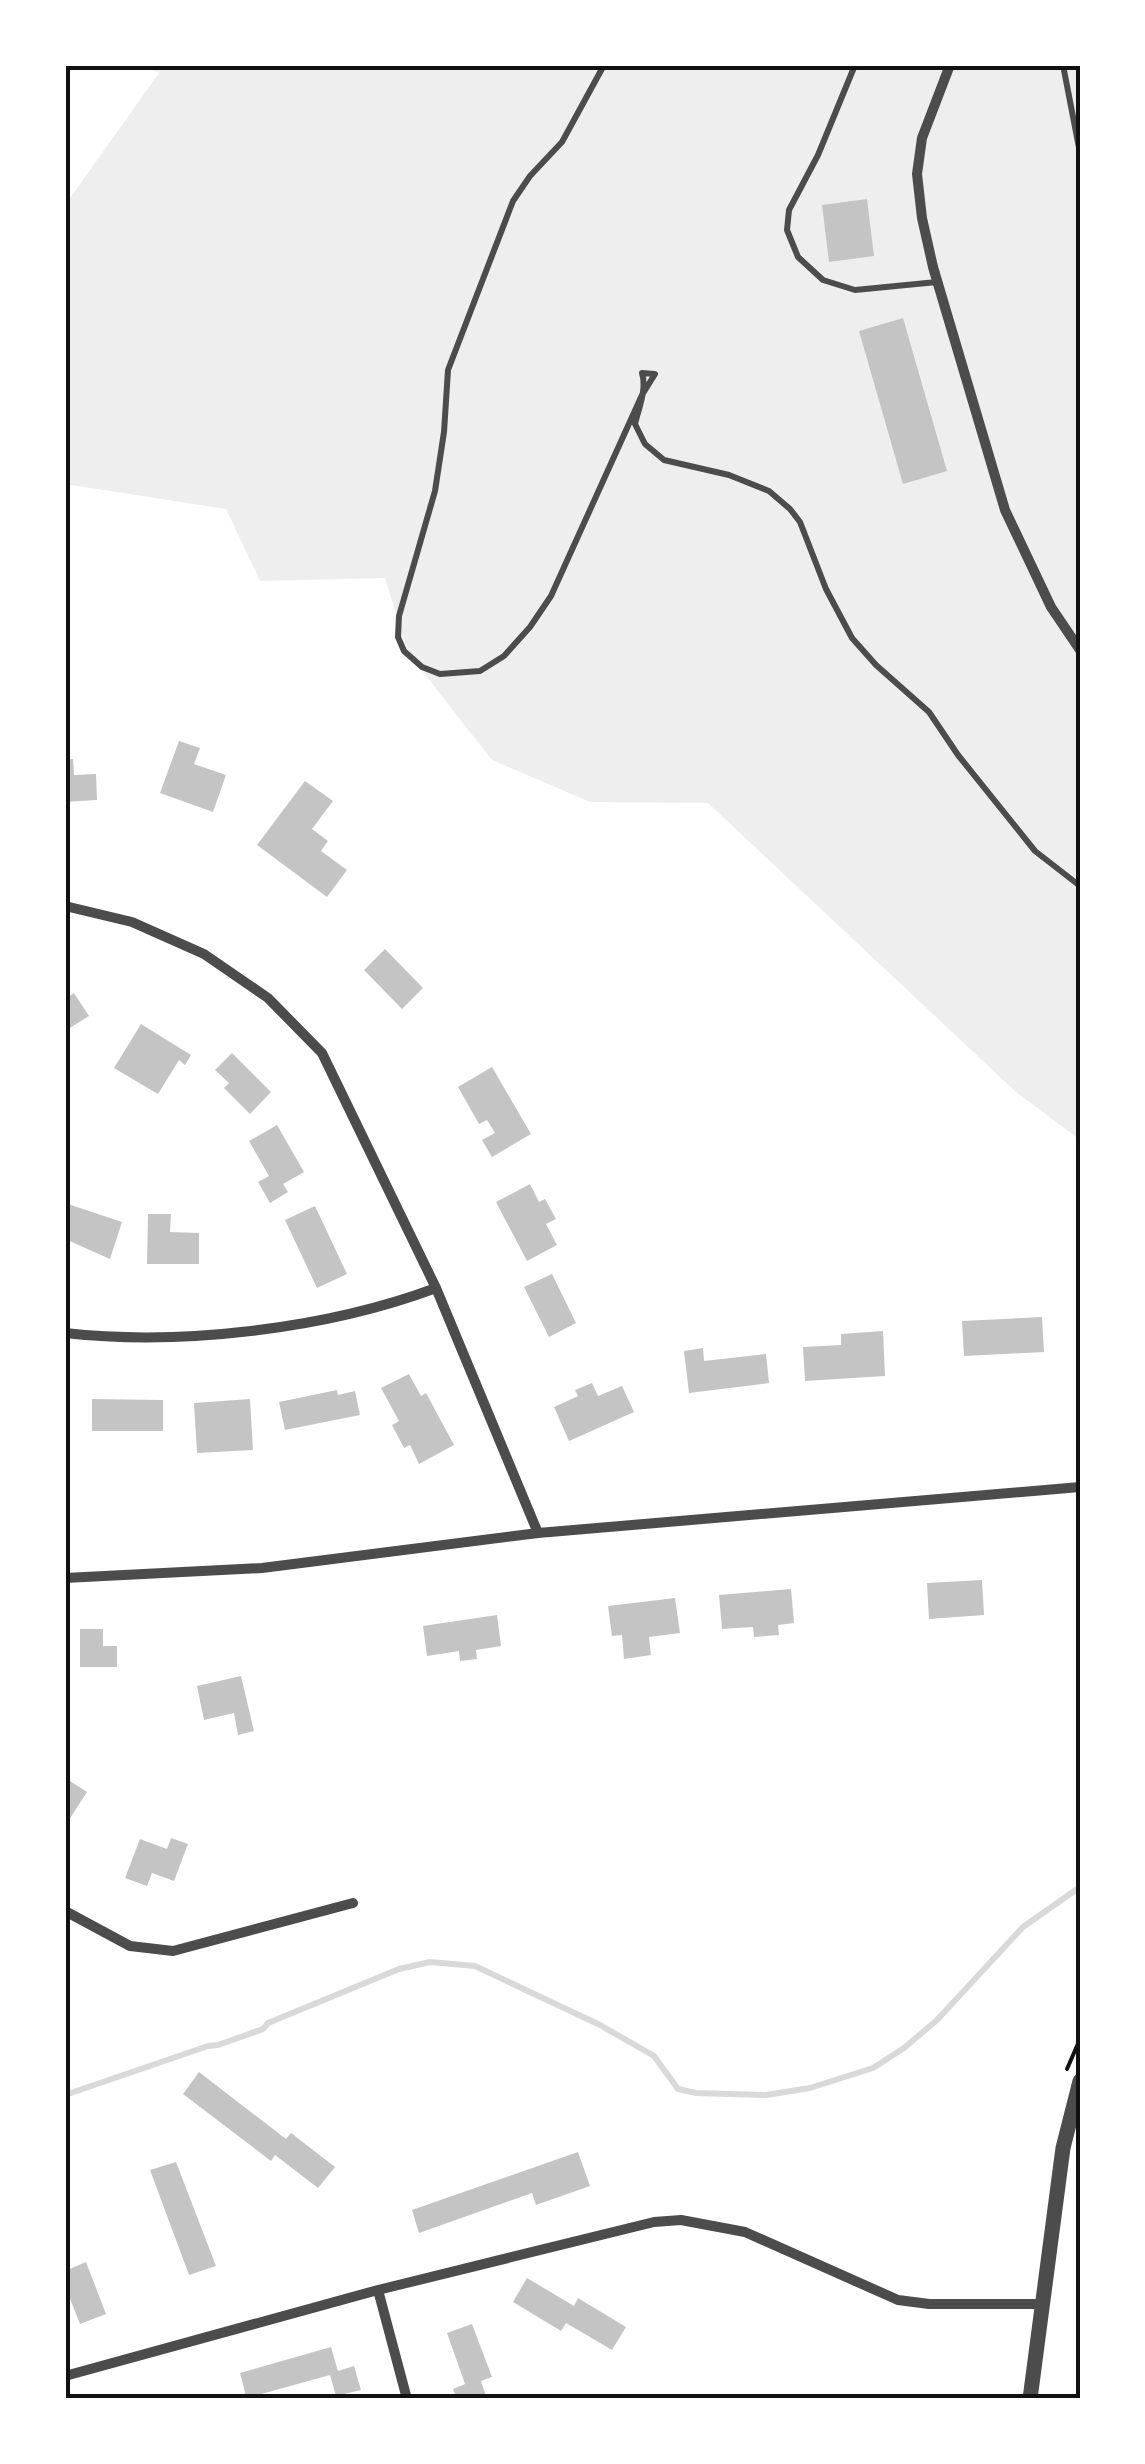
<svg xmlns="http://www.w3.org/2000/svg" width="1145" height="2464" font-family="Helvetica,sans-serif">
<rect width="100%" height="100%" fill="#fff"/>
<path fill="#eee" d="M144 65H1080V1140L1016 1092 708 803 590 802 492 760 408 653 404 638 398 637 399 623 385 578 260 581 226 509 65 484V205L159 73Z"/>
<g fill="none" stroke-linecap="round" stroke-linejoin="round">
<path stroke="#d9d9d9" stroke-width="6" d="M65 2095 208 2046 218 2045 263 2029 268 2023 399 1969 430 1962 475 1966 600 2025 654 2056 678 2089 696 2093 766 2095 810 2088 873 2068 904 2048 937 2020 1023 1927 1080 1887"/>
</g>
<path fill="#c4c4c4" d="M867 199 874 256 829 262 822 205Z
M903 318 947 471 903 484 859 331Z
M179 741 200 748 194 764 226 775 213 812 160 793Z
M65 759H73L74 775 96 774 97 800 65 802Z
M305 781 333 801 312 829 328 841 321 851 347 870 327 897 257 845Z
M385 949 423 988 402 1009 364 970Z
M74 993 89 1016 65 1031V999Z
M141 1024 191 1055 185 1065 179 1060 158 1094 114 1068Z
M232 1053 271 1092 250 1114 224 1088 229 1083 215 1070Z
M492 1067 531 1134 492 1157 482 1140 495 1133 487 1120 479 1124 458 1087Z
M277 1125 304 1172 283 1184 288 1192 270 1203 258 1182 269 1176 249 1141Z
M530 1184 539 1202 545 1199 556 1219 546 1224 557 1245 527 1261 496 1202Z
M65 1203 122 1222 110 1259 65 1239Z
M315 1206 347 1274 317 1288 285 1220Z
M148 1214H171L170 1232 199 1233V1264H147Z
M552 1274 576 1323 549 1337 524 1287Z
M1042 1317 1044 1352 964 1356 962 1321Z
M883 1331 885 1376 805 1381 803 1347 841 1345V1334Z
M703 1348 704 1361 766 1354 769 1383 689 1393 684 1351Z
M409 1374 421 1396 426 1393 454 1445 419 1464 410 1445 404 1448 392 1425 399 1421 381 1388Z
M592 1383 598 1396 622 1386 634 1412 569 1441 554 1407 578 1396 575 1390Z
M337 1390 338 1395 355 1391 360 1415 285 1430 279 1402Z
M92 1399 163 1400V1431H92Z
M250 1399 253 1450 197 1453 194 1403Z
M982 1580 984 1615 929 1619 927 1583Z
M791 1589 794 1623 778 1625 779 1635 754 1637 753 1627 722 1629 719 1595Z
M675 1598 680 1633 649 1637 651 1655 624 1659 622 1635 612 1636 608 1606Z
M497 1615 501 1646 476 1650 477 1659 460 1661 459 1651 427 1656 423 1626Z
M80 1629H103V1646H117V1667H80Z
M241 1676 254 1731 238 1735 234 1713 204 1720 197 1686Z
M70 1781 87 1792 65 1826V1789Z
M171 1838 188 1844 174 1881 152 1873 147 1886 125 1878 140 1839 167 1849Z
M199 2072 286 2139 291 2133 335 2167 318 2188 275 2155 271 2161 183 2094Z
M578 2152 590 2186 536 2205 532 2193 419 2233 412 2210Z
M176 2162 216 2266 189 2275 150 2170Z
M86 2262 106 2314 80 2324 65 2286V2271Z
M527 2278 574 2306 578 2298 626 2327 612 2350 566 2323 561 2331 513 2302Z
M472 2324 492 2377 481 2381 487 2399H457L453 2389 465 2384 447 2333Z
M331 2347 338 2371 354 2366 361 2390 336 2396 330 2375 254 2396 255 2399H238L246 2396 240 2373Z"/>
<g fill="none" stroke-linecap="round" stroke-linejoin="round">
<path stroke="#111" stroke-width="4" d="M1067 2069 1080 2039"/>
<path stroke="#4c4c4c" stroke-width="6" d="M604 65 562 142 530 176 513 201 448 370 444 432 435 491 399 616 398 637 404 651 422 667 440 674 480 671 504 656 530 627 551 596 642 395 655 374 642 373C647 389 639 407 635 424L645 444 664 460 729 475 769 491 790 509 800 522 826 589 852 638 876 665 929 712 958 755 1035 851 1080 886
M855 65 818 155 789 210 787 230 798 257 823 280 855 290 937 282
M1063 65 1080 153"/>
<path stroke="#4c4c4c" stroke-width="10" d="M950 65 922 138 917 174 922 218 933 267 1005 510 1051 607 1080 650
M65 906 132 922 204 954 268 998 322 1053 436 1288C326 1329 182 1346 65 1333
M436 1288 538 1533
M65 1578 262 1568 538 1533 1080 1487
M65 1911 130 1946 173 1951 353 1903
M378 2290 407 2399
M65 2376 378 2290 654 2222 681 2220 745 2232 898 2300 929 2304H1044"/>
<path stroke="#4c4c4c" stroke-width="15" d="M1030 2399 1063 2148 1080 2081"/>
</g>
<rect width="1145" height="2464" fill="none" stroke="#ffffff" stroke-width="135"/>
<rect x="68" y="68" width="1010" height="2328" fill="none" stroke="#111" stroke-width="4"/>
</svg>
